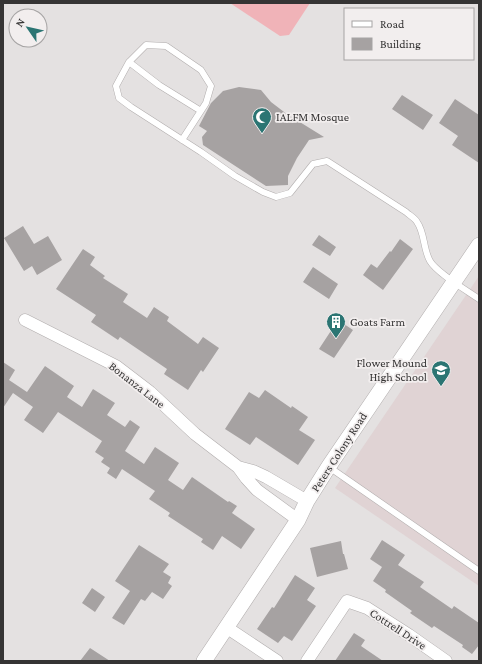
<svg xmlns="http://www.w3.org/2000/svg" width="482" height="664" font-family="'Crimson Pro',serif">
<rect width="100%" height="100%" fill="#e4e1e1"/>
<path fill="#e0d3d4" d="M479 276V586L335 488Z"/>
<path fill="#f0b3b8" d="M230 3H310L289 35 280 36Z"/>
<path fill="#a6a2a2" d="M239 87 261 90 271 102 288 115 303 124 324 137 309 140 297 158 288 176V185L266 186 203 145 202 137 207 131 199 126 211 103 223 91Z
M402 95 433 115 423 130 392 109Z
M455 99 479 115V163L452 145 458 136 439 123Z
M23 226 34 244 48 236 62 260 37 275 32 266 24 271 4 238Z
M319 235 336 247 330 256 312 245Z
M400 239 413 249 383 290 363 275 371 264 377 268 390 251 391 252Z
M83 249 95 257 90 265 105 276 103 278 128 294 123 302 147 318 154 307 169 317 167 321 198 344 203 337 219 348 203 372 201 370 188 390 164 374 167 369 120 337 118 340 91 322 96 315 56 289Z
M313 267 338 284 329 299 303 282Z
M338 320 353 330 334 358 319 349Z
M3 362 15 370 9 380 27 392 45 366 74 386 67 397 82 407 93 389 115 403 107 415 125 427 130 420 140 427 125 451 144 464 155 447 179 463 168 480 183 490 192 477 228 502 229 501 237 506 232 513 255 529 241 549 222 536 213 550 201 542 203 539 168 516 170 513 149 499 155 491 122 469 116 479 107 473 110 468 101 462 104 458 95 452 102 441 58 412 43 433 24 420 33 407 13 393 3 408Z
M265 390 291 408 292 406 308 417 299 430 315 440 298 465 256 437 250 445 225 429 249 392 259 398Z
M382 540 405 555 398 565 424 582 420 587 452 609 454 606 479 623V645L472 654 462 647 463 645 434 626 432 628 410 613 412 611 385 592 386 590 373 581 382 567 370 559Z
M341 541 343 554H344L348 569 317 577 310 548Z
M139 545 169 564 163 572 171 577 168 583 172 586 163 599 152 592 145 601 141 599 124 625 112 618 130 591 115 581Z
M295 575 315 588 307 600 316 606 292 641 284 636 278 643 257 629 272 607 274 608Z
M92 588 105 597 95 612 82 603Z
M354 633 365 640 361 646 383 661H335Z
M90 648 110 661H80Z"/>
<g fill="none" stroke-linecap="round" stroke-linejoin="round">
<g stroke="#b1adad" stroke-width="7">
<path id="service" d="M129 62 159 85 201 111
M182 140 206 103 211 86 201 70 166 46 146 45 129 62 116 86 119 98 131 107 201 152 235 176 263 192 276 197 290 193 313 164 327 161 406 212C409 215 415 218 417 222 425 233 423 249 430 261 437 273 466 290 479 299
M329 467 479 571"/>
</g>
<g stroke="#b1adad" stroke-width="13">
<path id="minor" d="M25 320 116 366 150 392 195 434 238 467 246 478 257 490 298 520
M238 467 253 471 266 477 307 501
M226 627 277 661
M307 661 347 601 367 608 409 635 446 661"/>
</g>
<g stroke="#b1adad" stroke-width="16">
<path id="tertiary" d="M204 661 298 520 307 501 329 466 479 245"/>
</g>
<use href="#service" stroke="#fff" stroke-width="6"/>
<use href="#minor" stroke="#fff" stroke-width="12"/>
<use href="#tertiary" stroke="#fff" stroke-width="15"/>
</g>
<defs>
<g id="mosque-pin" transform="scale(1)"><path d="M0 17L-7.5 6A9.5 9.5 0 1 1 7.5 6Z" fill="#2b7573" stroke="#f2eeee"/><path d="M3.5-4.9A6 6 0 1 0 3.5 4.9A5 5 0 1 1 3.5-4.9Z" fill="#fff"/></g>
<g id="building-pin" transform="scale(1)"><path d="M0 17L-7.5 6A9.5 9.5 0 1 1 7.5 6Z" fill="#2b7573" stroke="#f2eeee"/><path d="M-4-6H4V6H1V3H-1V6H-4ZM-2.5-4.3h1.7v1.8h-1.7ZM.8-4.3h1.7v1.8H.8ZM-2.5-1h1.7V.8h-1.7ZM.8-1h1.7V.8H.8Z" fill="#fff"/></g>
<g id="school-pin" transform="scale(1)"><path d="M0 17L-7.5 6A9.5 9.5 0 1 1 7.5 6Z" fill="#2b7573" stroke="#f2eeee"/><path d="M0-5L7-2L0 1L-7-2ZM-4 1L0 2.5L4 1V4Q0 6-4 4Z" fill="#fff"/></g>
</defs>
<g fill-rule="evenodd">
<use href="#mosque-pin" x="262" y="117"/>
<use href="#building-pin" x="336" y="322"/>
<use href="#school-pin" x="441" y="370"/>
</g>
<g text-anchor="middle" dominant-baseline="central" stroke-width="3.5" stroke-linejoin="round" paint-order="stroke">
<g font-size="12" fill="#353434" stroke="#f2eeee" text-anchor="start">
<text x="276" y="117">IALFM Mosque</text>
<text x="350" y="322">Goats Farm</text>
<text x="427" y="363" text-anchor="end">Flower Mound<tspan x="427" dy="14">High School</tspan></text>
</g>
<g font-size="12" fill="#353434" stroke="#f2eeee">
<text transform="translate(137 385) rotate(38)">Bonanza Lane</text>
<text transform="translate(339 452) rotate(-57)">Peters Colony Road</text>
<text transform="translate(398 629) rotate(33)">Cottrell Drive</text>
</g>
</g>
<rect width="482" height="664" fill="none" stroke="#353434" stroke-width="8"/>
<rect x="344" y="8" width="130" height="52" fill="#f2eeee" stroke="#a6a4a4"/>
<rect x="352" y="21" width="20" height="6" fill="#ffffff" stroke="#a6a4a4"/>
<text x="380" y="28" font-size="12" fill="#353434">Road</text>
<rect x="352" y="38" width="20" height="12" fill="#a6a2a2" stroke="#a6a4a4"/>
<text x="380" y="48" font-size="12" fill="#353434">Building</text>
<g transform="translate(28 28) rotate(304)"><circle r="19" fill="#f2eeee" stroke="#a6a4a4"/>
<path d="M0-3L7 15L0 10L-7 15Z" fill="#2b7573"/>
<text y="-6" font-size="11" font-weight="bold" text-anchor="middle" fill="#353434">N</text>
</g>
</svg>
